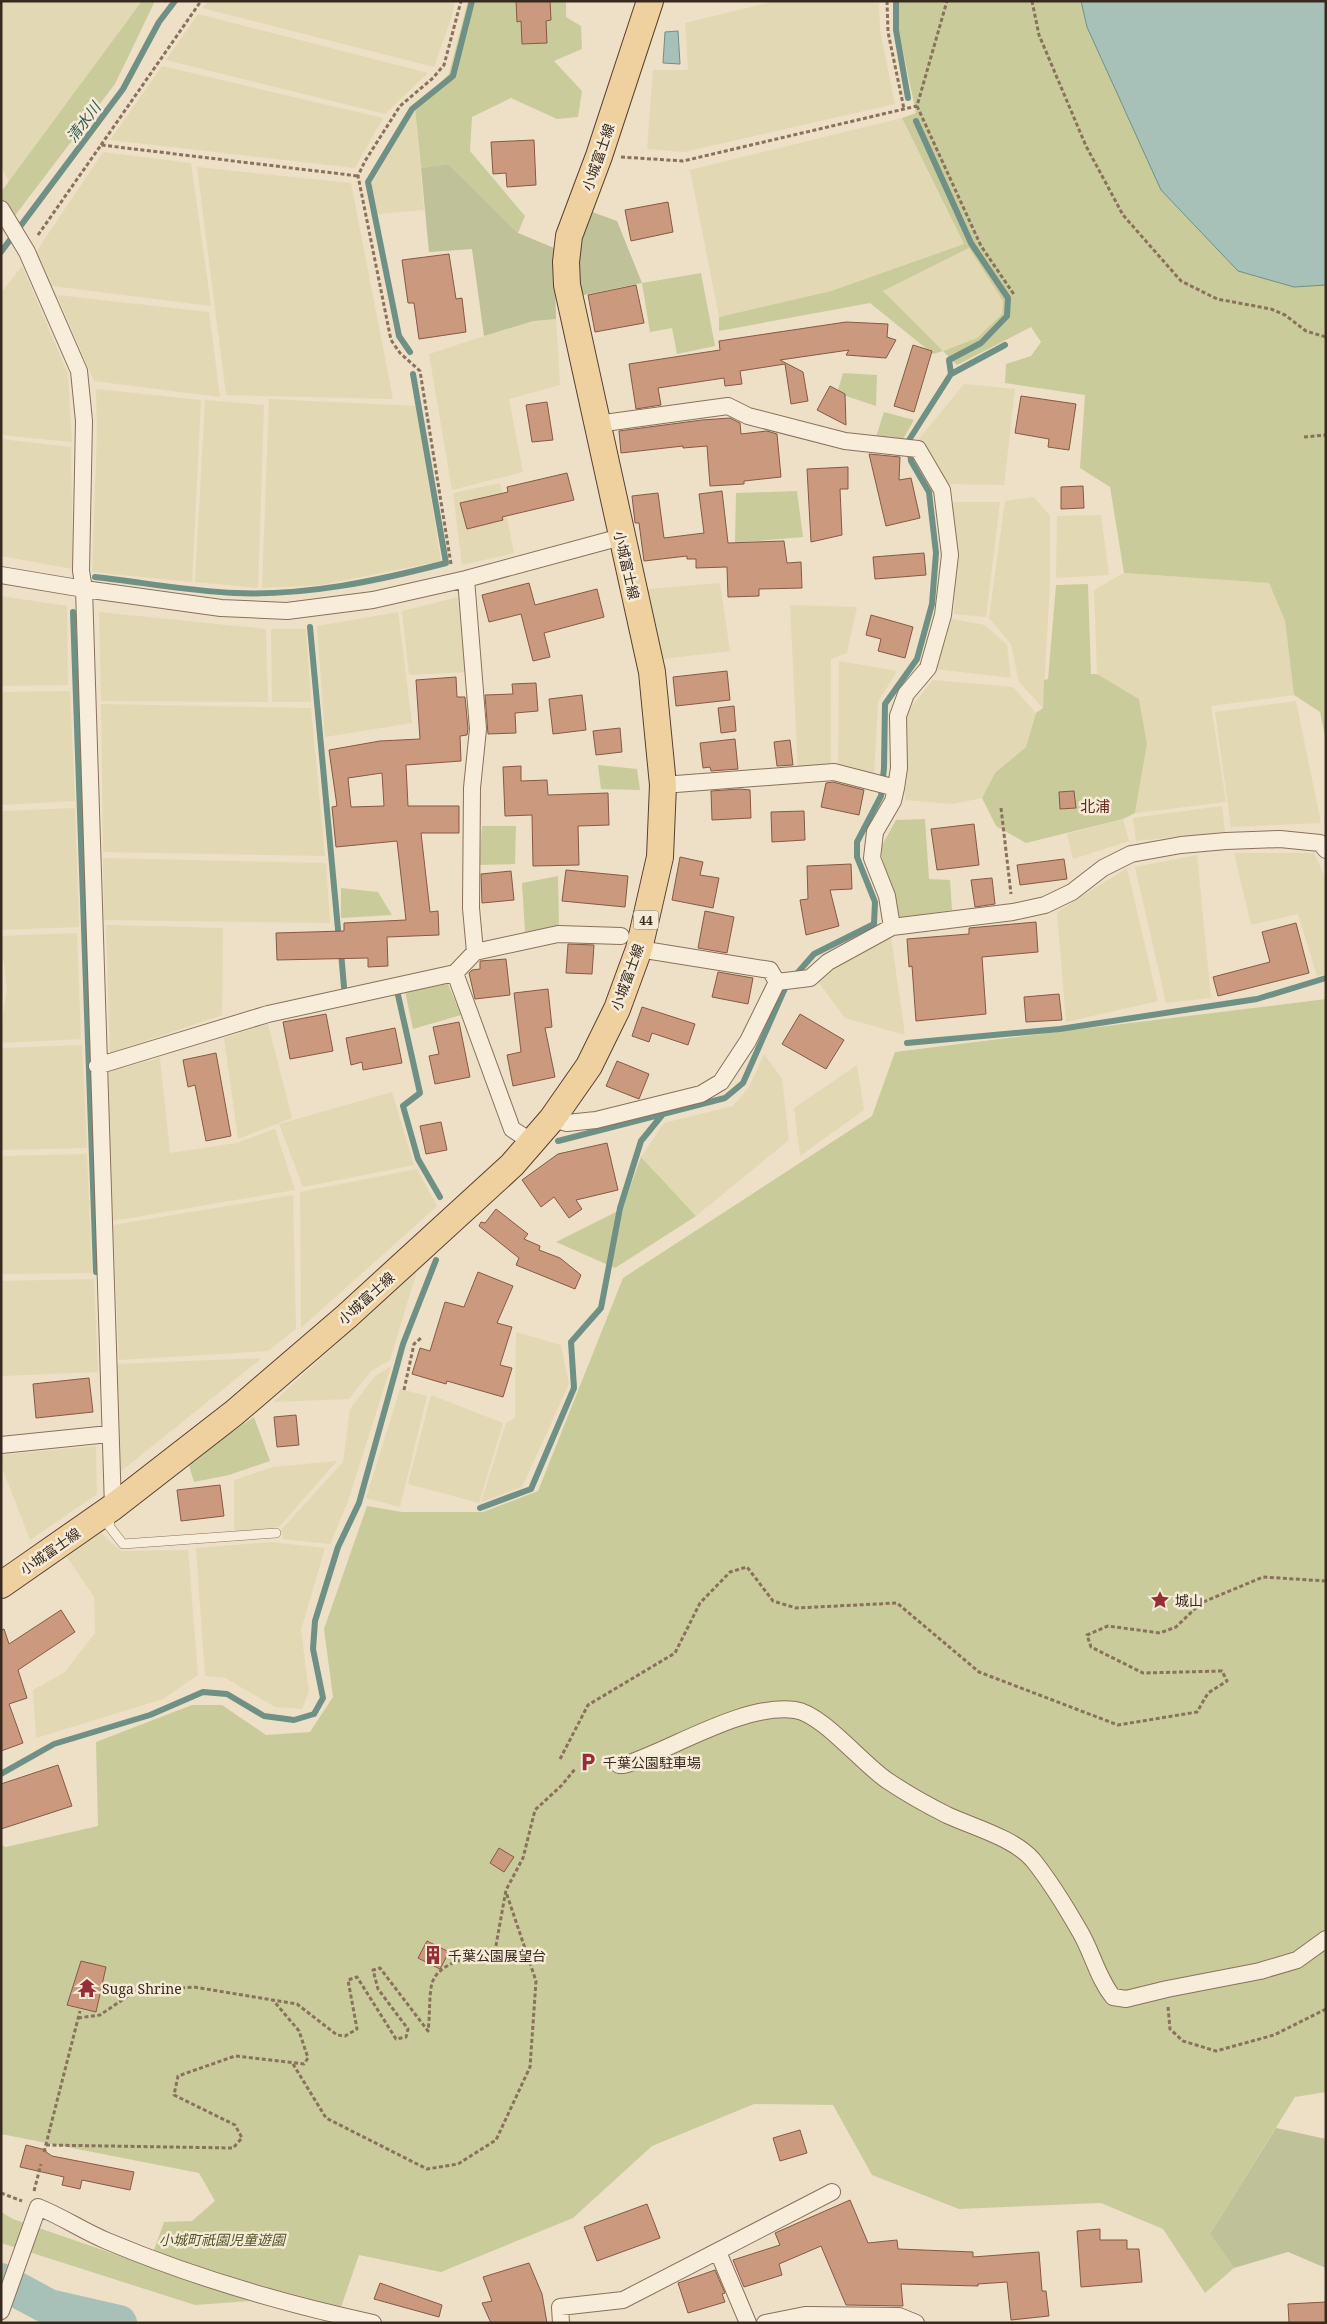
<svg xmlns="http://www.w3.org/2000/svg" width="1327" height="2324" font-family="'Noto Serif','Noto Sans JP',serif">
<rect width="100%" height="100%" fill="#eedfc7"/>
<path fill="#e3d8b4" d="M1 1H140L142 3 9 183 1 165Z
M209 1H455L451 19 434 67 202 8Z
M775 1H879L880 30 895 104 684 152 647 149 653 70H688L685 23Z
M198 14 428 73 385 114 166 60Z
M162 66 383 118 355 168 110 140Z
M415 108 424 210 377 214 371 185Z
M902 118 964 244 831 291 719 317 690 170Z
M103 152 191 163 211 306 52 286 36 252Z
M197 167 351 183 393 399 226 395Z
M969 248 1003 301 1002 314 977 338 943 351 883 291Z
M22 266 68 374 72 442 1 435V293Z
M57 295 209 312 220 397 94 381Z
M556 319 560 385 509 399 523 472 452 490 429 354 533 320Z
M964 384 1015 389 1004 485 948 484 918 440Z
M96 389 201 400 192 582 92 572 97 433Z
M269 399 416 406 441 561 321 585 262 588Z
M205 400 264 405 258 588 195 582Z
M1 439 71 447 73 569 1 556Z
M500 483 514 553 462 565 453 493Z
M1034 497 1050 516V583L1043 708 1019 682 1011 644 989 618 1005 501Z
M952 502H1000L986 617 954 614 956 549Z
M1101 515 1109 575 1056 578 1057 516Z
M1124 573 1269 583 1285 621 1294 695 1211 706 1226 802 1135 813 1147 744 1139 699 1097 674 1094 590Z
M720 583 730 651 663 659 647 589Z
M1 596 67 606 68 685 1 686Z
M458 597 469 672 409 675 402 611Z
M790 605 857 607 847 653 831 659V766L798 771Z
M99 612 266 629 268 702 101 701Z
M398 612 412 723 325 737 317 626Z
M952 619 985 625 1007 645 1011 678 936 669Z
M271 629H306L311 702H272Z
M839 661 897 671 878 702 874 773 838 766Z
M933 680 1013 687 1036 713 1026 747 995 773 982 798 952 804 905 800 907 712Z
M70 691 75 801 1 805V692Z
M1296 701 1321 823 1231 827 1215 712Z
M101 704 311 708 325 856 103 852Z
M1222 806 1225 832 1136 841 1133 818Z
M75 808 79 927 1 930V811Z
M1123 819 1129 841 1073 859 1067 834Z
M1234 853H1314L1326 880V974L1317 976 1298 914 1251 925Z
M1197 855 1211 998 1166 1003 1135 867Z
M103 858 326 863 330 923 104 920Z
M1127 868 1158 1001 1066 1022 1057 912Z
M106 925 223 928 222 1015 110 1053Z
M77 933 81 1039 1 1043V1027L7 989 4 962 1 959V936Z
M891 937 905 1035 845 1018 816 979Z
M268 1024 292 1118 238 1139 224 1038Z
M82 1045 87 1148 1 1150V1048Z
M764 1054 782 1079 789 1140 696 1216 641 1157 664 1123 733 1106 749 1087Z
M160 1058 170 1153 236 1143 275 1129 295 1190 112 1221 107 1072Z
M857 1065 864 1110 800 1156 794 1108Z
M392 1092 414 1165 303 1187 279 1124Z
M87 1154 92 1273 1 1274V1156Z
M417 1169 437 1206 301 1328 300 1192Z
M293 1195 296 1329 268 1351 119 1360 113 1225Z
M417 1271 390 1360 371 1371 349 1399 273 1402Z
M94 1279 98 1372 1 1376V1281Z
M516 1332 561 1345 569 1384 522 1487 481 1502 506 1423 515 1418Z
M262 1358 120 1472 116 1364Z
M391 1366 347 1504 330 1544 283 1539 281 1530 343 1462 350 1409 374 1377Z
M400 1389 427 1396 400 1507 366 1498Z
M431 1395 503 1423 479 1503 408 1484Z
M96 1446 97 1494 30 1540 1 1465V1455Z
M337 1461 279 1527 234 1532V1480L273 1467Z
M101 1533 121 1551 188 1550 198 1675 163 1699 36 1738 33 1690 65 1672 95 1633 94 1597 67 1557Z
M271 1542 325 1548 301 1630 309 1692 302 1709 275 1707 225 1678 205 1676 196 1548Z"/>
<path fill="#c9cc9a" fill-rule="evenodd" d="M142 1H155L115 84 1 234V192Z
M468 1H566V17L581 26 582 49 554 61 582 91 578 117 557 119 511 98 472 117 470 151 525 216 518 233 448 164 421 168 415 108 449 74Z
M899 1H1081L1087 27 1161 190 1239 271 1294 287 1326 285V741L1320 712 1294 695 1285 621 1269 583 1124 573 1110 487 1080 468 1085 395 1005 383 1006 364 1031 356 1041 342 1031 327 957 365 943 351 933 354 870 303 719 331V317L831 291 964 244 902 118 916 113 899 32ZM969 248 1003 301 1002 314 977 338 943 351 883 291Z
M701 273 715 346 677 354 672 328 650 332 642 283Z
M843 373 877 375 876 406 837 393Z
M884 412 914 420 902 441 876 437Z
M797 491 803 537 735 543 736 493Z
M1088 584 1091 674H1097L1139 699 1147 744 1135 813 1123 819 1026 843 996 826 982 798 995 773 1026 747 1036 713 1043 708 1044 680 1048 679 1056 585Z
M598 765 637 769 640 790 601 789Z
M925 819 929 879 950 880 952 910 897 918 880 849 896 820Z
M482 826H516L515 864 479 865Z
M558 876 559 927 525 932 522 883Z
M341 888 378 892 392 915 341 918Z
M448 984 461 1015 413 1029 405 991Z
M1326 999V2092L1295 2097 1210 2234 1234 2268 1205 2293 1163 2229 1101 2203 959 2209 872 2175 833 2105 754 2104 652 2146 573 2218 441 2272 359 2255 341 2307 236 2279 153 2253 164 2222 192 2221 215 2201 199 2173 1 2134V1845L6 1847 98 1826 96 1742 192 1705H222L266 1735 310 1732 333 1697 324 1629 367 1506 402 1512H483L538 1491 623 1278 872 1116 895 1052Z
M641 1157 696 1216 615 1268 556 1242 622 1209Z
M254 1417 270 1461 229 1475 194 1482 188 1462Z
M1 2212 13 2219 250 2301 195 2305 1 2243Z"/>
<path fill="#bfc199" d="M448 164 518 233 554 248 556 319 533 321 484 336 472 249 429 252 421 168Z
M592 212 617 221 642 283 579 296 578 253Z
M1276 2128 1326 2139V2268L1288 2252 1234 2268 1210 2234Z"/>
<path fill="#a8c1b8" stroke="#6e9085" d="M1081 1H1326V285L1294 287 1238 271 1161 190 1087 27Z
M678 31 680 64 663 63 665 32Z"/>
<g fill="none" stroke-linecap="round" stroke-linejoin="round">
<path stroke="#6e9085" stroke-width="6" d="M896 1V30L908 98
M916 121 971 243 1008 298 1007 316 981 343 949 360 951 374
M1 252 123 89 159 22 175 1
M410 352 399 336 368 182 412 109 453 76 472 1
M95 577C141 582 188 591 235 593 306 596 377 581 446 563L413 374
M73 612 96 1272
M310 627 339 940
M341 952 344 987
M398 995 420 1093 403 1106 418 1159 440 1197
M907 1043 1060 1029 1257 999 1326 978
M558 1141 725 1098 743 1083 786 986 814 954 874 924 875 902 857 857V842L881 796 884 768 885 704 917 659 932 604 936 553 929 492 911 461 909 440 951 374 1005 345
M480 1508 531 1489 574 1388 571 1342 601 1308 620 1208 641 1141 663 1114
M1 1774 54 1744 150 1715 203 1692 227 1694 264 1716 294 1720 314 1714 323 1698 313 1649 315 1621 338 1547 359 1503 403 1344 436 1260"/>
<path stroke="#a8c1b8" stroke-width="36" d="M1 2281 49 2307 119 2323"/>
</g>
<path fill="#cb997d" stroke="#875943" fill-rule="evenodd" d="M516 1H550L551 20 546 21 547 43 522 44 521 21 517 22Z
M534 140 536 185 507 187 506 173 493 174 491 142Z
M668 202 673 232 631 241 625 210Z
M449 254 456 299 462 298 466 332 419 339 414 303H408L402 260Z
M636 285 644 323 595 332 588 295Z
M846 322 888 324 887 337 896 340 886 358 846 355 849 350 780 360 803 372 808 401 791 404 785 364 740 371 742 384 725 386 724 378 658 388 661 405 636 409 629 364 720 350 719 341Z
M913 345 932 351 914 412 894 406Z
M830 386 845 394 846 425 817 410Z
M1021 396 1076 404 1069 450 1048 447 1049 439 1015 433Z
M547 402 553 440 532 442 526 405Z
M730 418 740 423 741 434 767 431 777 434 781 477 744 481V484L710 486 707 446 683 448V446L621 453 619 431 702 420Z
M869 454 900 457 899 480 911 478 920 518 886 526Z
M848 467V489H840L842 535 811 542 807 469Z
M567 473 574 500 502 517 503 520 467 529 460 503 508 492 507 487Z
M1083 486 1084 508 1061 509V487Z
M722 491 728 543 784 541 787 563 801 562 802 588 759 589V596L728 597 727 567 696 568V559H687V556L644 561 639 523H635L632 496 658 493 664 538 704 533 699 494Z
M924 553 926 575 875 579 873 557Z
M529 583 535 605 597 589 604 617 544 633 550 657 533 661 521 614 489 622 482 595Z
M871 615 913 627 905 658 878 651 881 639 866 635Z
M727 671 730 700 676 706 673 677Z
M456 677 457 697H465L468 729 467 735 460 736 461 761 406 765 408 806H459V833H421L430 912 438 911 439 935 387 937 388 966 368 967V958L277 960 276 933 344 931V923L406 920 397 841 336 847 332 807 337 806 329 750 380 741 420 739 416 680ZM382 773 384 806 351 807 348 778Z
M536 683 538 711 515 713 516 733 488 734 485 695 513 694 512 684Z
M582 695 586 730 553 734 549 699Z
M734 706 736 731 721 733 718 708Z
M620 728 622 752 596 755 593 731Z
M735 739 738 769 711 771 710 767 703 768 700 743Z
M790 740 793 765 777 766 774 742Z
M521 766V781L547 780 548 795 608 793 609 825 578 826 579 865 533 866 532 815 505 816 503 767Z
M833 782 864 790 859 815 821 807 826 783Z
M740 789 750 790 751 818 712 820 711 791Z
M1074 791 1076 808 1060 809 1059 792Z
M804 811 805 840 772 842 771 812Z
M974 824 979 865 937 870 931 829Z
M680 857 703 862 700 875 719 878 713 908 672 900Z
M1064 859 1067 879 1020 885 1017 865Z
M851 864 852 889 830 890 839 926 806 935 800 900 808 899 807 866Z
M566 870 628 876 625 907 562 901Z
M511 871 514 900 482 903 481 874Z
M992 878 995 904 975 907 971 880Z
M705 911 734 917 727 953 698 948Z
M1036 922 1038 952 982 957 986 1014 916 1021 912 966 909 967 907 939 969 934V928Z
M1296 923 1309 973 1218 996 1213 977 1270 962 1262 932Z
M568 944 594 945 592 974 566 973Z
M506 959 510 995 475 999 469 973 472 970 480 969V961Z
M718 972 753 978 748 1004 712 997Z
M548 989 552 1027 545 1028 555 1077 513 1086 507 1055 521 1052 514 993Z
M1059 994 1062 1020 1026 1022 1024 997Z
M642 1007 695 1024 688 1045 652 1033 649 1042 632 1036Z
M326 1014 333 1051 290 1059 283 1022Z
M800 1014 844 1040 826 1069 782 1044Z
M459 1022 470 1077 435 1084 429 1056 439 1054 433 1027Z
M395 1028 402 1063 363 1070 362 1062 351 1065 346 1038Z
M216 1053 231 1136 206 1141 195 1085 188 1087 183 1060Z
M617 1061 649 1074 639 1099 606 1086Z
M441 1122 447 1150 426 1154 420 1126Z
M607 1143 618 1190 576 1200 582 1209 569 1218 554 1197 541 1207 522 1180 558 1154Z
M496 1209 528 1234 524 1239 540 1246 539 1250 560 1258 581 1275 575 1289 516 1265 519 1258 479 1226 481 1222 485 1223Z
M478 1272 513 1286 497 1323 512 1327 500 1365 512 1368 503 1397 447 1381 446 1384 412 1374 420 1348 430 1351 445 1302 464 1307Z
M89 1378 93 1412 36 1418 33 1384Z
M296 1415 299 1445 277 1447 274 1417Z
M220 1485 224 1516 181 1521 177 1490Z
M61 1610 75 1632 18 1670 27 1698 9 1704 23 1743 1 1751V1630L4 1629 9 1644Z
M58 1765 72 1806 1 1829V1784Z
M499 1848 514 1857 504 1872 490 1863Z
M427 1941 449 1952 440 1969 418 1958Z
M81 1961 106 1967 96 2012 67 2005Z
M800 2130 807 2153 780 2161 773 2138Z
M26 2145 46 2150V2152L52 2156 134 2172 130 2190 82 2180 80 2189 62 2185 64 2177 20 2167Z
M850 2200 868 2243 897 2240 898 2249 973 2252V2257L1039 2252 1042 2291H1046L1049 2316 1011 2320 1007 2282 978 2284V2286L901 2284 903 2306 846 2305 821 2246 779 2264 782 2275 744 2287 733 2260 780 2245 775 2233Z
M647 2204 660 2238 597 2261 584 2227Z
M1100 2229V2240H1127V2249H1139L1142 2282 1081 2287 1077 2231Z
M529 2263 542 2294 547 2323H491L482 2303 492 2301 483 2277Z
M715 2270 725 2293 722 2294 725 2302 688 2313 678 2283Z
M380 2283 442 2305 439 2317 374 2299Z
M1326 2302V2323H1289L1288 2304Z"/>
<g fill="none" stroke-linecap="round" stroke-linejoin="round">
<g stroke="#89715c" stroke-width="10">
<path id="lane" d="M111 1515 109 1526 123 1544 276 1533"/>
</g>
<g stroke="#89715c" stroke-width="18">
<path id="street" d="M1 209 27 252 79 371 84 421 81 571 84 589 113 1507
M597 424 728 406 748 416 845 441 918 449 942 490 950 555 943 615 928 668 906 694 898 716 899 768 896 788 893 801 875 832 872 858 887 896 892 927
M1 575 84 589 221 608 287 611 373 600 466 579 621 537
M663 785 834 772 896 788
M639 949 770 970 777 982
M475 952 558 934 621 936
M455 973 512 1129 532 1142
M777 982 810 978 828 962 892 927 1013 912 1045 905 1072 892 1103 868 1131 854 1181 845 1226 841 1280 839 1320 843 1326 850
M97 1066 268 1014 455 973 475 952 471 908 472 788 478 729 466 579
M552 1119 567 1123 596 1120 701 1094 721 1082 748 1041 777 982
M1 1445 109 1434
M619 1765H624C673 1749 744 1703 795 1710 823 1714 862 1764 888 1781 906 1793 927 1805 947 1815 973 1827 1014 1838 1033 1860 1048 1879 1067 1909 1079 1930 1092 1951 1097 1977 1113 1997L1126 1999 1167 1989 1260 1971 1297 1960 1326 1939
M718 2252 748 2323
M1 2311 38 2207C63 2217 83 2231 107 2241 190 2276 286 2304 373 2323
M561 2323 560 2307 623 2300 832 2192
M765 2323 805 2315 899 2316 916 2323"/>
</g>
<g stroke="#574030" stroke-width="28">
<path id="primary" d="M1 1585 113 1507 234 1413 347 1316 512 1165 552 1119 589 1066 617 1009 639 949 660 857 663 785 652 672 567 285 566 262 569 236 599 156 650 1"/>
</g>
<path stroke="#89715c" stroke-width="3" stroke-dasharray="4 2.5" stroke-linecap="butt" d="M887 1 888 32 904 109
M1032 1 1039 35 1086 146 1123 215 1181 281 1217 299 1271 309 1285 315 1306 331 1326 337
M917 106 981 246 1015 296
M101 145 201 1
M621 157 683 161 917 106 947 1
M38 235 101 145 358 176
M1304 437 1326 435
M451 564 420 371 400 353 391 340 358 176 365 161 400 106 433 78 444 65 461 1
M1001 808 1011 894
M404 1390 414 1344 421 1338
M560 1759 588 1705 675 1653 700 1603 730 1572 747 1567 773 1601 796 1608 897 1603 979 1672 1118 1725 1197 1712 1208 1693 1227 1681 1222 1671 1143 1673 1091 1647 1087 1635 1108 1626 1160 1633 1176 1627 1201 1603 1263 1577 1326 1581
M1168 2007 1170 2029 1183 2041 1216 2051 1274 2035 1326 2009
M78 2018 100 2015 134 1992 194 1987 297 2004 337 2035 345 2036 357 2029 348 1980 357 1977 396 2039 406 2037 408 2029 378 1989 373 1970 380 1968 428 2031C430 2016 429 2002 431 1988 434 1961 474 1957 495 1951L506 1890 523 1858 535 1810 562 1785 575 1769
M293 2064 326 2118 427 2169 458 2164 496 2140 530 2067 536 1981 506 1892
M46 2145 233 2148 242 2138 235 2125 174 2095 178 2076 235 2056 304 2064 308 2058 299 2031 273 2000
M44 2152 80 2011
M34 2191 41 2164
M1 2193 22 2201"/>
<use href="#lane" stroke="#f8edda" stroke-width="9"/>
<use href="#street" stroke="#f8edda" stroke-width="16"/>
<use href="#primary" stroke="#efd1a0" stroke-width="26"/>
</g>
<defs>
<g id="sight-bare" transform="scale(1.5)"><path d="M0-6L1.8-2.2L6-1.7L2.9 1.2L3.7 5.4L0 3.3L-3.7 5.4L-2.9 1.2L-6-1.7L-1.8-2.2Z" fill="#962e35" stroke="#f5ead6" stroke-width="2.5" paint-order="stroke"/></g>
<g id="parking-bare" transform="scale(1.5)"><path d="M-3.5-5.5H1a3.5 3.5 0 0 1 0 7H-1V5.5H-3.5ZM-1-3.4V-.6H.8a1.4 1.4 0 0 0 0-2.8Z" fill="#962e35" stroke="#f5ead6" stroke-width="2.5" paint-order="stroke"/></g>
<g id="building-bare" transform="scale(1.5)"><path d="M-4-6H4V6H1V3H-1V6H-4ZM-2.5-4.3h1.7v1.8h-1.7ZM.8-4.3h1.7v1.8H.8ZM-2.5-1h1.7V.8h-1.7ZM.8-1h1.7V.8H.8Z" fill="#962e35" stroke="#f5ead6" stroke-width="2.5" paint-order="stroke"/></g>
<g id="temple-bare" transform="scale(1.5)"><path d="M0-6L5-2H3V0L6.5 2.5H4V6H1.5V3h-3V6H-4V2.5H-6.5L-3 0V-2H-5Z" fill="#962e35" stroke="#f5ead6" stroke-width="2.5" paint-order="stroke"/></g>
</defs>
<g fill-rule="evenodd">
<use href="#sight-bare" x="1160" y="1600"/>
<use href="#parking-bare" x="588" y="1762"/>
<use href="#building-bare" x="433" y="1955"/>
<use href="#temple-bare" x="87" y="1988"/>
</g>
<g text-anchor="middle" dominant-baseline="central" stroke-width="5" stroke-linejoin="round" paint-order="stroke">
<rect fill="#f5ead6" stroke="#716457" stroke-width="1" x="633.5" y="910.5" width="25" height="19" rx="4"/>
<g font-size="12" font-weight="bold" fill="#392a20">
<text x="646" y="920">44</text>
</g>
<g font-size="14" fill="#392a20" stroke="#f5ead6">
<text transform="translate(598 157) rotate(-71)">小城富士線</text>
<text transform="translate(627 565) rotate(77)">小城富士線</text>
<text transform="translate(627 977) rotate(-70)">小城富士線</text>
<text transform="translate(366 1298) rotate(-42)">小城富士線</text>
<text transform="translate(50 1551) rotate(-35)">小城富士線</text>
</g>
<g font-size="14" fill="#392a20" stroke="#f5ead6" text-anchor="start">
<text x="1175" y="1600">城山</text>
<text x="603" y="1762">千葉公園駐車場</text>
<text x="448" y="1955">千葉公園展望台</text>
<text x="102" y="1988">Suga Shrine</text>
</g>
<g font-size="14" font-style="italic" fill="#4d5527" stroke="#f5ead6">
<text x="222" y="2239">小城町祇園児童遊園</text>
</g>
<g font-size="15" font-style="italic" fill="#2f5953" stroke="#f5ead6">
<text transform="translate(83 122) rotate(-53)">清水川</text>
</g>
<g font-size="15" fill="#652a20" stroke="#f5ead6">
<text x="1095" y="806">北浦</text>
</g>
</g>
<rect width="1327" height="2324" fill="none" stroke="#392a20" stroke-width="5"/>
</svg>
